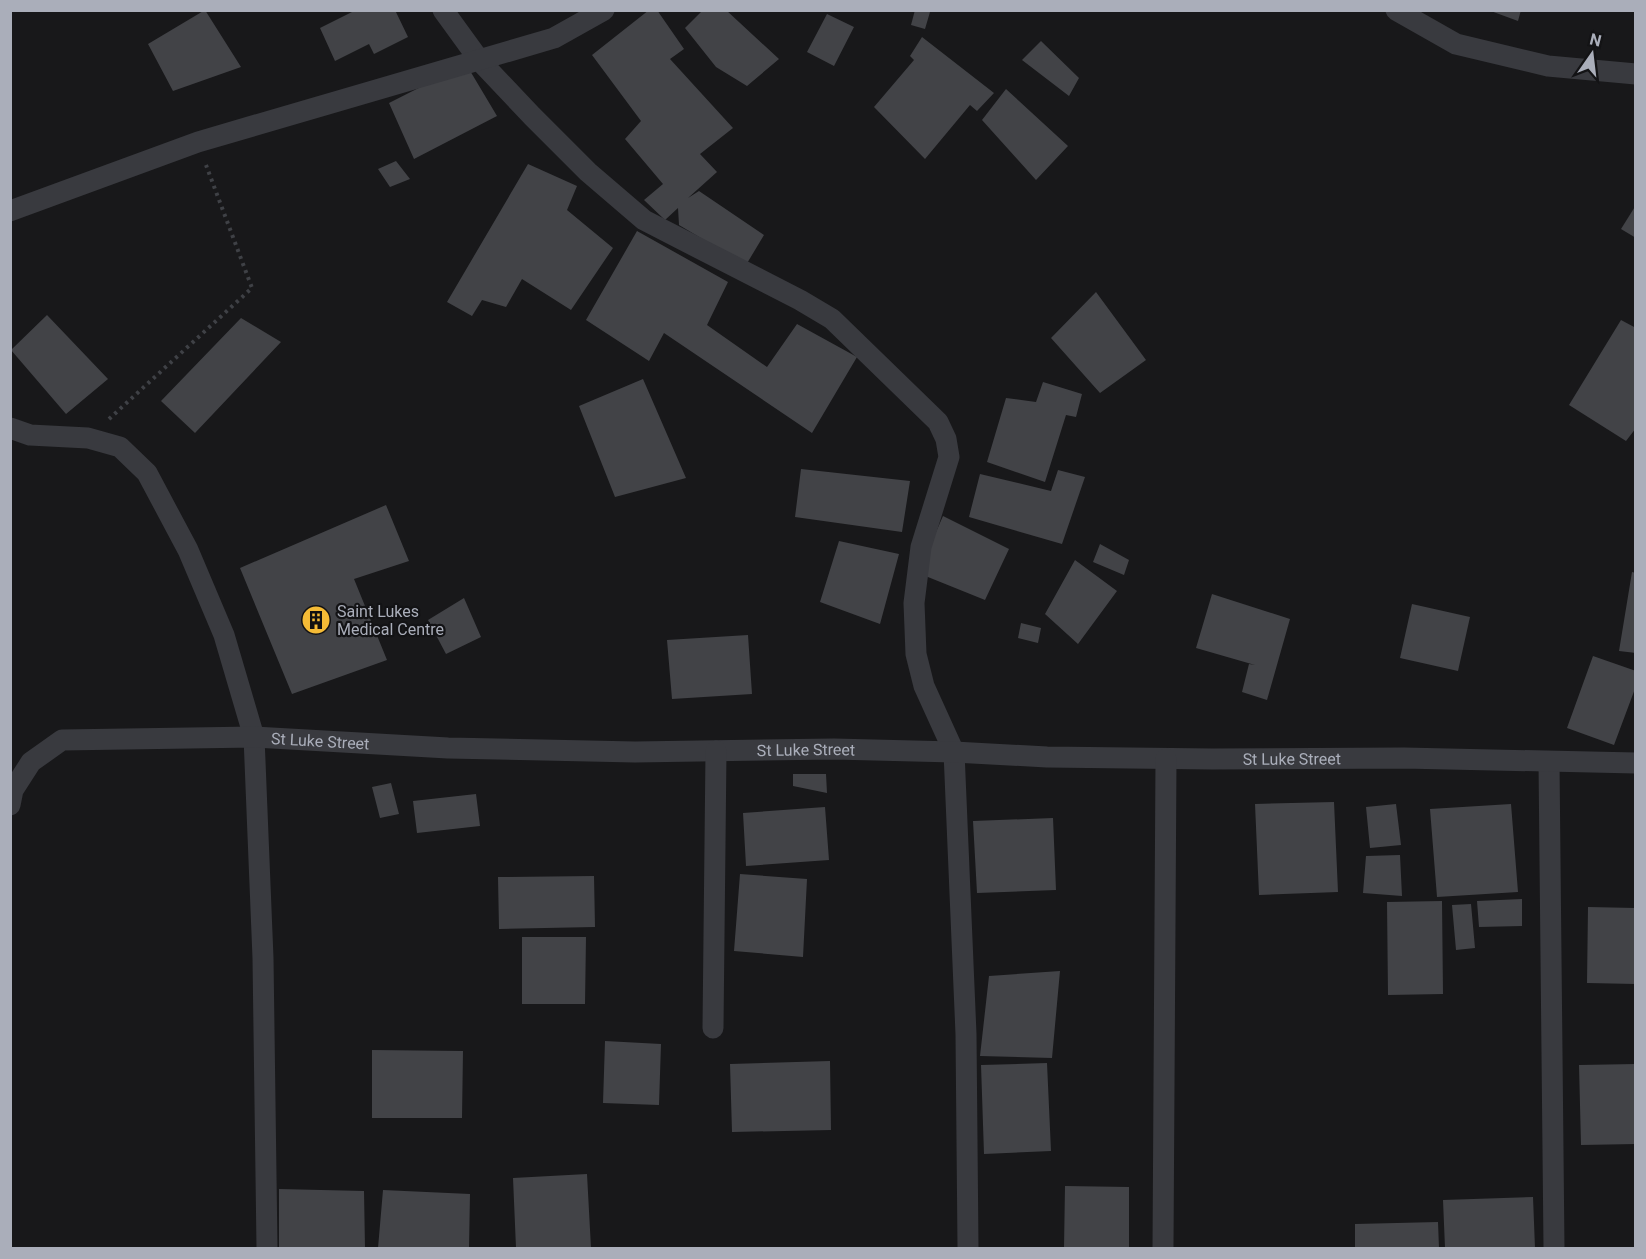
<svg xmlns="http://www.w3.org/2000/svg" width="1646" height="1259" font-family="Roboto,sans-serif">
<rect width="100%" height="100%" fill="#18181a"/>
<path fill="#424347" d="M205 10 241 67 173 91 148 44Z
M356 10H395L408 37 374 54 369 44 335 61 320 28Z
M649 10H657L684 49 670 59 733 128 700 154 717 172 688 198 699 191 764 235 746 265 679 225 678 208 665 220 644 200 663 184 625 139 641 121 592 55Z
M703 10H726L779 59 747 86 716 67 685 28Z
M915 10 930 12 925 29 911 25Z
M1488 10H1521L1518 21Z
M827 14 854 27 834 66 807 52Z
M922 37 994 93 977 111 970 105 925 159 874 107 914 60 910 56Z
M1041 41 1079 78 1069 96 1022 60Z
M466 64 497 116 414 159 389 103Z
M1006 89 1068 146 1036 180 982 120Z
M396 161 410 179 390 187 378 169Z
M528 164 577 186 567 210 613 248 571 310 522 279 506 307 482 300 472 316 447 302Z
M1636 205V238L1621 229Z
M637 231 728 282 707 325 767 367 797 324 857 357 812 433 664 333 649 361 586 320Z
M1096 292 1146 360 1100 393 1051 338Z
M47 315 108 379 66 414 11 350Z
M241 318 281 342 195 433 161 401Z
M1621 320 1636 328V428L1626 441 1569 405Z
M643 379 686 478 615 497 579 406Z
M1043 382 1082 394 1076 417 1066 415 1045 482 987 462 1006 398 1036 402Z
M801 469 910 481 902 532 795 517Z
M1058 470 1085 477 1062 544 969 517 980 474 1051 491Z
M386 505 409 561 354 579 387 660 292 694 240 568Z
M943 516 1009 549 985 600 918 573Z
M839 541 899 554 880 624 820 602Z
M1100 544 1129 560 1124 575 1093 562Z
M1075 560 1117 591 1078 644 1045 614Z
M1632 572 1636 573V653L1619 651Z
M1212 594 1290 619 1267 700 1242 692 1249 664 1255 665 1196 648Z
M464 598 481 637 446 654 428 620Z
M1412 604 1470 617 1458 671 1400 658Z
M1021 623 1041 628 1038 643 1018 638Z
M748 635 752 694 672 699 667 640Z
M1593 656 1636 671V686L1614 745 1567 728Z
M793 774H826L827 793 793 786Z
M391 783 399 814 380 818 372 787Z
M476 794 480 826 417 833 413 801Z
M1334 802 1338 892 1259 895 1255 804Z
M1396 804 1401 845 1370 848 1366 807Z
M1511 804 1518 892 1437 897 1430 809Z
M825 807 829 860 746 866 743 813Z
M1053 818 1056 890 977 893 973 821Z
M1400 855 1402 896 1363 893 1366 856Z
M740 874 807 879 803 957 734 951Z
M594 876 595 927 499 929 498 877Z
M1522 899V926L1479 927 1477 901Z
M1442 901 1443 994 1388 995 1387 902Z
M1471 904 1475 948 1456 950 1452 905Z
M1588 907 1636 908V984L1587 983Z
M522 937H586L585 1004H522Z
M1060 971 1052 1058 980 1056 989 976Z
M605 1041 661 1044 659 1105 603 1103Z
M372 1050 463 1051 462 1118H372Z
M830 1061 831 1130 732 1132 730 1064Z
M1047 1063 1051 1151 984 1154 981 1065Z
M1636 1064V1144L1581 1145 1579 1065Z
M587 1174 591 1248H516L513 1178Z
M1065 1186 1129 1187V1248H1064Z
M279 1189 364 1191 365 1248H279Z
M383 1190 470 1194 469 1248H378Z
M1533 1197 1535 1248H1445L1443 1200Z
M1438 1222 1439 1248H1355V1224Z"/>
<g fill="none" stroke-linecap="round" stroke-linejoin="round">
<path stroke="#3f4146" stroke-width="4" stroke-dasharray="3 4.5" stroke-linecap="butt" d="M109 419 252 288 206 165"/>
<g stroke="#393a3f" stroke-width="21">
<path d="M443 10 480 61 532 116 588 172 644 220 800 300 832 319 938 422 946 439 949 457 921 547 914 603 916 654 924 686 954 752 966 1034 968 1248"/>
<path d="M1396 10 1456 44 1548 66 1636 74"/>
<path d="M10 211 198 142 554 38 604 10"/>
<path d="M10 428 30 435 88 438 120 447 147 473 188 550 224 635 254 737 263 958 267 1248"/>
<path d="M1549 762 1554 1248"/>
<path id="s1" d="M10 805 13 790 31 762 62 740 254 737 448 748 635 752 834 749 954 752 1047 757 1212 759 1404 758 1636 763"/>
<path d="M713 1028 716 751"/>
<path d="M1163 1248 1166 759"/>
</g>
</g>
<defs>
<g id="building-disc" transform="scale(1.5)"><circle r="9.5" fill="#f5bb36" stroke="#131315"/><path d="M-4-6H4V6H1V3H-1V6H-4ZM-2.5-4.3h1.7v1.8h-1.7ZM.8-4.3h1.7v1.8H.8ZM-2.5-1h1.7V.8h-1.7ZM.8-1h1.7V.8H.8Z" fill="#111"/></g>
</defs>
<g fill-rule="evenodd">
<use href="#building-disc" x="316" y="620"/>
</g>
<g text-anchor="middle" dominant-baseline="central" stroke-width="4.5" stroke-linejoin="round" paint-order="stroke">
<g font-size="16" fill="#aaaeba" stroke="#131315" text-anchor="start">
<text x="337" y="611">Saint Lukes<tspan x="337" dy="18">Medical Centre</tspan></text>
</g>
<g font-size="16" fill="#aaaeba" stroke="#131315">
<text stroke="none"><textPath href="#s1" startOffset="345">St Luke Street</textPath></text>
<text stroke="none"><textPath href="#s1" startOffset="831">St Luke Street</textPath></text>
<text stroke="none"><textPath href="#s1" startOffset="1317">St Luke Street</textPath></text>
</g>
</g>
<rect width="1646" height="1259" fill="none" stroke="#aaaeba" stroke-width="24"/>
<g transform="translate(1592 54) rotate(14)" stroke="#131315" stroke-width="4.5" paint-order="stroke">
<path d="M0-4.5L10 22L0 15L-10 22Z" fill="#aaaeba"/>
<text y="-9" font-size="16" font-weight="bold" text-anchor="middle" fill="#aaaeba">N</text>
</g>
</svg>
